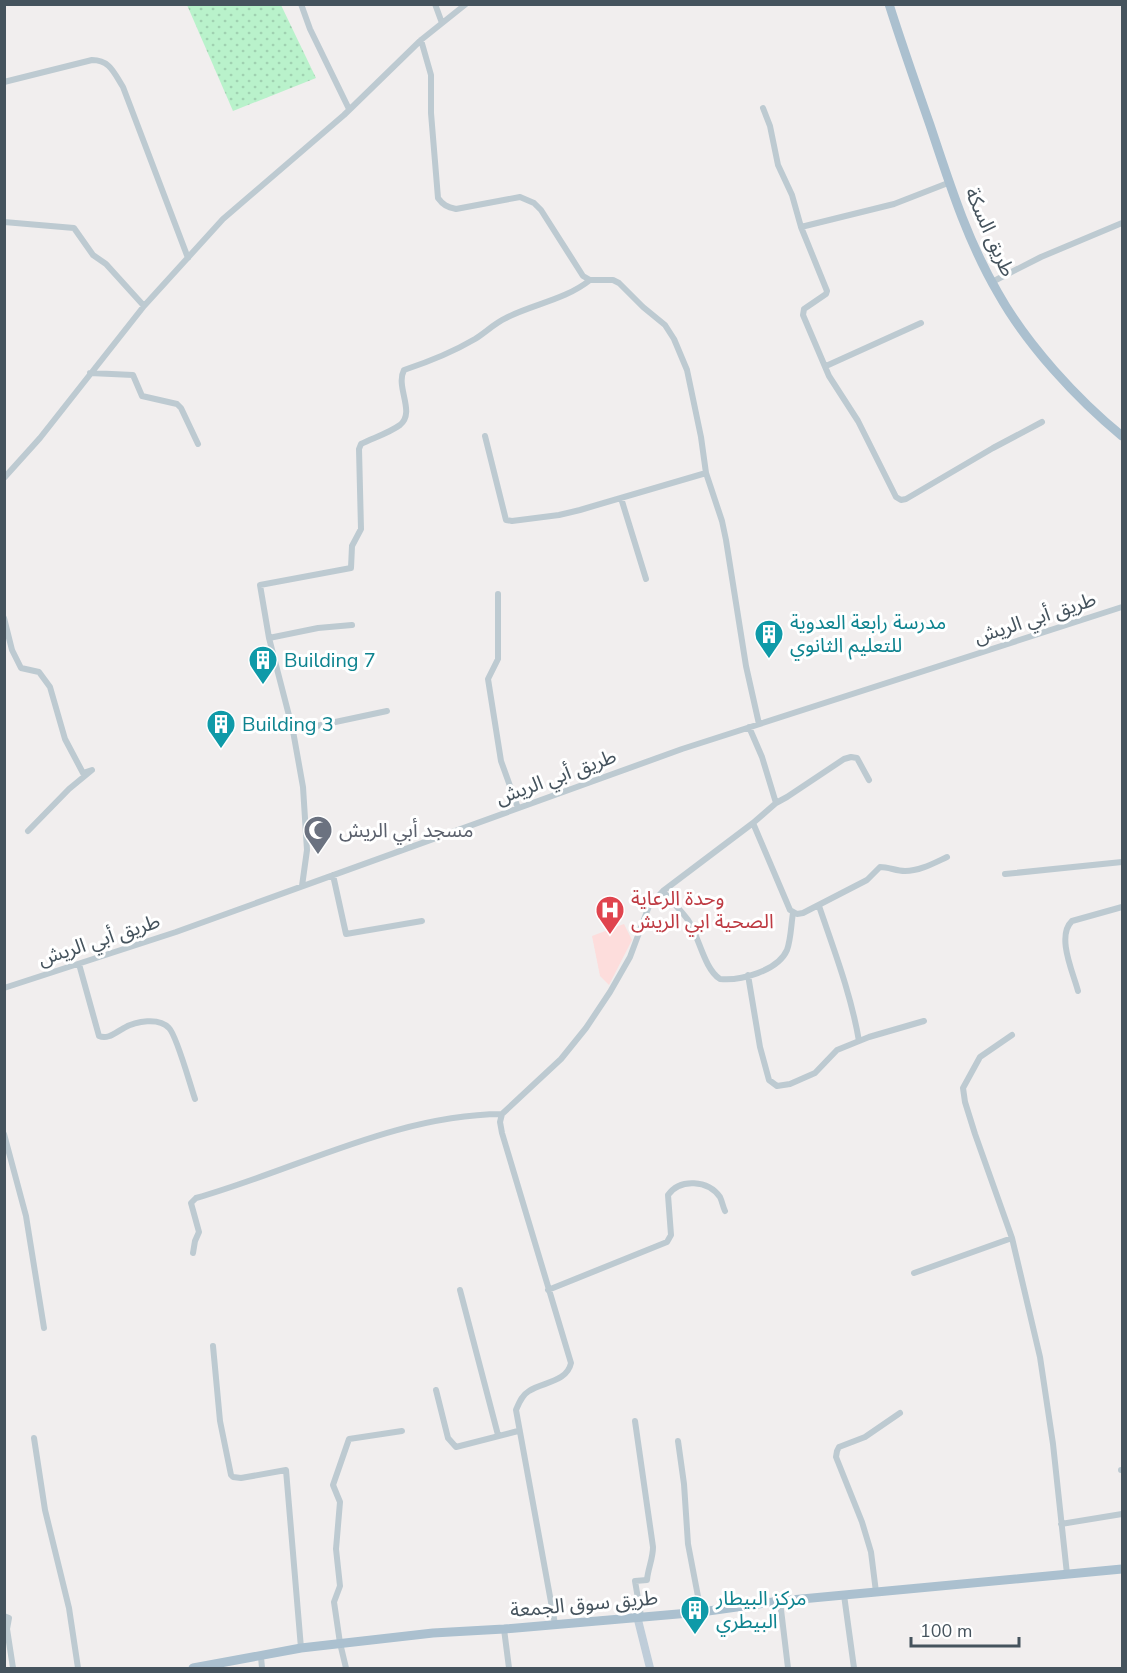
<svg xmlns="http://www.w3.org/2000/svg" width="1127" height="1673" font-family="'Nunito Sans','Noto Sans Arabic',sans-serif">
<defs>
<pattern id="grass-dots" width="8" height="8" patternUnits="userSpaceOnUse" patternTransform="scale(1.5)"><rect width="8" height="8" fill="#b9f2cb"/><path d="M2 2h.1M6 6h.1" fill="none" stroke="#a0d1b1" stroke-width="1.8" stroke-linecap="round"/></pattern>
</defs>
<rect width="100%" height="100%" fill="#f1eeee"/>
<path fill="#fddddc" d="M624 924 632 940 609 985 600 976 592 936Z"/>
<path fill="url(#grass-dots)" d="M187 5H281L316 78 233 111Z"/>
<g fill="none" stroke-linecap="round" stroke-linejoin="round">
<path stroke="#bdcad1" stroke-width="6" d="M301 4 310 29 349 109
M435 4 442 23
M421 40 431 75V113L438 198C443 205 447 207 456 209L520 197 534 203 541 210 583 276 590 280H613L619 283 643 307 665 325 674 339 687 370 701 437 706 473 722 521 726 540 746 666 759 724
M4 82 92 60C110 60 114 73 123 87L188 258
M763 108 770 126 778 165 792 195 801 227 894 204 948 183
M4 222 74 228 93 255 106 264 144 306
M801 227 827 291 826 294 804 309 803 315 829 376 858 421 896 497 901 500 906 499 993 448 1042 422
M992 282 1041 257 1122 223
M826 366 921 323
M90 373 133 375 142 396 177 404 181 408 198 444
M485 436 506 520 512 521 559 515 580 510 706 473
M4 478 40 438 144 306 223 219 344 115 421 40 466 4
M621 498 646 579
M498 594V659L488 679 501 761 518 808
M4 618 12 650 21 668 39 672 50 687 65 739 83 773 92 770 69 789 28 831
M269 638 318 628 352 625
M749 727 762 757 776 803
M293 731 387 711
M753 823 790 910 797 914 803 913 867 880 880 867C889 867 896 871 905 871 920 871 934 863 947 857
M1005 874 1122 862
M333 875 346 934 422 921
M302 886 307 850 303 787 293 731 269 638 260 585 351 568 352 546 361 529 359 449 361 444C373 438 389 433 400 425 416 412 395 387 404 370 428 362 453 352 475 339 486 332 495 323 506 318 533 304 565 300 590 280
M663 891C671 901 681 910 688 920 699 936 704 969 720 979 740 981 778 971 787 950 791 939 791 925 793 913
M819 906C834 950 851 994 859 1041
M79 964 99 1036C108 1040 116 1032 124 1028 136 1021 159 1017 169 1028 177 1036 190 1085 195 1099
M748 975 760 1047 769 1080 777 1086 790 1084 815 1073 837 1050 869 1037 924 1021
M4 988 176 932 682 749 1122 607
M1078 991C1073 972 1056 936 1072 921L1122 907
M1012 1035 980 1057 963 1088 965 1102 975 1134 1012 1238 1040 1357 1053 1444 1067 1574
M4 1134 26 1216 44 1328
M193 1253 195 1241 199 1232 191 1203 196 1198C298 1169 395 1115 502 1114
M914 1273 1012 1238
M460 1290 498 1435
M548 1290 667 1242 671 1235 668 1195C680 1178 708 1180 720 1197 722 1201 723 1207 725 1211
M213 1346 220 1421 231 1475 233 1477 241 1478 286 1470 301 1648
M436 1390 448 1438 456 1447 518 1431
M635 1421 653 1547C653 1559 648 1568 647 1580L635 1581 641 1616
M34 1438 45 1510 69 1608 78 1668
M678 1441 684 1484 688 1544 701 1612
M1121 1470H1122
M1061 1524 1122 1514
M876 1592 871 1552 862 1522 836 1457 837 1451 839 1447 865 1437 900 1413
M844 1595 854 1668
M780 1601 788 1668
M4 1616 9 1618 7 1629 13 1668
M555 1624 516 1410C519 1403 522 1395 529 1391 543 1382 567 1382 571 1363L502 1133 500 1122 502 1114 561 1059 586 1028 610 992 630 957 649 906 663 891 753 823 776 803 787 797 844 759 851 757 857 758 869 780
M504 1629 509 1668
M261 1657 262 1668
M346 1668 340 1643 334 1602 340 1586 336 1549 340 1502 333 1485 349 1439 402 1431"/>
<path stroke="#bfcdd9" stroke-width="8" d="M637 1616 650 1668"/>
<path stroke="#abc0cf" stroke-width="9" d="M889 4C902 45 916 85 930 125 949 182 967 240 998 293 1027 345 1077 399 1122 436
M193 1668 301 1648 433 1633 504 1629 701 1612 780 1601 1122 1569"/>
</g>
<defs>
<g id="building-pin" transform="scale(1.5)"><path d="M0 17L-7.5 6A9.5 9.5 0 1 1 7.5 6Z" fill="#0f9aa8" stroke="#fff"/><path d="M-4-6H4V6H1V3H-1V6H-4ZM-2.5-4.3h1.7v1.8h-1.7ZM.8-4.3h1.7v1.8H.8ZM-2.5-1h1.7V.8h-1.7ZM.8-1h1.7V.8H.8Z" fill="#fff"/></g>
<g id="mosque-pin" transform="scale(1.5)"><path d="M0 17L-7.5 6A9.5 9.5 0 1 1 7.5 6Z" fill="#6b7280" stroke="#fff"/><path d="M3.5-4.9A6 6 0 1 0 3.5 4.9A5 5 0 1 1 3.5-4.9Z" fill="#fff"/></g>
<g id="hospital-pin" transform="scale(1.5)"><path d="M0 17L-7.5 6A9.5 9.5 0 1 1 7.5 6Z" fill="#e0444e" stroke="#fff"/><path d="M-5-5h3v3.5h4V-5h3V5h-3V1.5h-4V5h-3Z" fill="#fff"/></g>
</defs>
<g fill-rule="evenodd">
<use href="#building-pin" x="769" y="634"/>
<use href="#building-pin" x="263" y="660"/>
<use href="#building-pin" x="221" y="724"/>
<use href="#mosque-pin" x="318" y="830"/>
<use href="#hospital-pin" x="610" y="910"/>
<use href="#building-pin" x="695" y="1610"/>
</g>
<g text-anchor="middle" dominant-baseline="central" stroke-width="6" stroke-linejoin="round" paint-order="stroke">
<g font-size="20" fill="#45535d" stroke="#fff">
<text transform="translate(990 232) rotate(66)">طريق السكة</text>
<text transform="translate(1035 618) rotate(-18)">طريق أبي الريش</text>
<text transform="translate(556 777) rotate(-20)">طريق أبي الريش</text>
<text transform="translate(99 940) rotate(-18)">طريق أبي الريش</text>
<text transform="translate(584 1604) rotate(-5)">طريق سوق الجمعة</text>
</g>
<g font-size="20" fill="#0d838f" stroke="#fff" text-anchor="start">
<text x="790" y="622">مدرسة رابعة العدوية<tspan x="790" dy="23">للتعليم الثانوي</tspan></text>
<text x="284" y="660">Building 7</text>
<text x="242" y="724">Building 3</text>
<text x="716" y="1598">مركز البيطار<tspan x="716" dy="23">البيطري</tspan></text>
</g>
<g font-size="20" fill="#5b616d" stroke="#fff" text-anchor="start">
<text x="339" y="830">مسجد أبي الريش</text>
</g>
<g font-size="20" fill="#be3a42" stroke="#fff" text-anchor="start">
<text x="631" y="898">وحدة الرعاية<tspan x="631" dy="23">الصحية ابي الريش</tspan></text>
</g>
</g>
<rect width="1127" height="1673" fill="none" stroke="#45535d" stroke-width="12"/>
<path d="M911 1637v9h108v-9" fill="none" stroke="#45535d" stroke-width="3"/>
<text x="920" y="1637" font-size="18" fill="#45535d" stroke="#ffffff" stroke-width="4.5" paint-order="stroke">100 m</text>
</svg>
